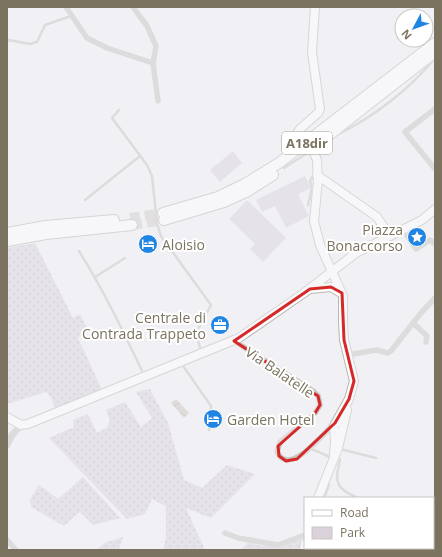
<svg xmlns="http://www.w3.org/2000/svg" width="442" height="557" font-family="'Open Sans',sans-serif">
<defs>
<pattern id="grass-dots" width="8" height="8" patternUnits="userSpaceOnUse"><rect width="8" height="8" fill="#dad1db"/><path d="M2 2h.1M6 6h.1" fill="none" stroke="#b6aeb5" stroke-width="1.8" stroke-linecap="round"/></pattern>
<pattern id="water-waves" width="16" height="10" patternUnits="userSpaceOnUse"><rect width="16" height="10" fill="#cac3bb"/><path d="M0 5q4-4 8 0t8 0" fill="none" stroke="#a9a39b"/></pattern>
</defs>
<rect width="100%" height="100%" fill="#f1f0f4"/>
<path fill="url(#grass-dots)" d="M35 243 73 318 80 314 88 330 78 338 103 392 56 412 51 397 46 392 7 404V248Z
M150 389 168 423 184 480 202 488 227 465 255 474 211 518 186 508 205 550H163L166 538V506L152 499 145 514 127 519 49 438 74 427 73 420 88 414 97 433 107 427 110 421 106 410 125 402 141 427 152 418 136 392Z
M83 477 120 518 93 525 80 512 64 526 31 507 30 499 39 485 58 499Z
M123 537 119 550H97L104 543Z
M301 538 300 550H241L248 542C270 550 280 545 301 538Z"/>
<path fill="#dad1db" d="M233 151 242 163 220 182 210 170Z
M305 176 311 188 298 194 309 216 286 228 275 206 262 212 256 200Z
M247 200 286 238 263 262 250 249 255 244 229 219Z"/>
<path fill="url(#water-waves)" d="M176 399 189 413 184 418 171 403Z"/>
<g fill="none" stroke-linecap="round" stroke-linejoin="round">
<path stroke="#cecac7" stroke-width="10" stroke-dasharray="10 5" stroke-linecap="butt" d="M130 218 163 213
M132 225 164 220"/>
<g stroke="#b9b6af" stroke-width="10">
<path id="secondary" d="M300 140 298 132 300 129 318 113 320 109 312 52 315 7
M314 153 317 160 318 180 314 221 320 245 343 296V322L344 340 354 381 349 399 334 426 335 441 334 455
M317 175 377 217 389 235
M310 289 331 287 341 293
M7 417 21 425 28 424 239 338 304 293 356 253 422 220 435 209
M318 498 338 448 347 410
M304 550 305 544"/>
</g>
<g stroke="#b6b3ae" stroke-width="12">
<path id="motorway" d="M325 138 435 52
M163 213 218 197 245 184 279 163 435 43
M164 220 224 202 248 191 273 175
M7 233 46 226 114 220
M7 241 46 234 132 225"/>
</g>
<path stroke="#c6c4bf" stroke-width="2.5" d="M7 42 9 40 30 44 37 42 45 25 71 16
M119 110 112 118 147 165 152 176 157 224 161 236 211 305 196 333 201 351
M335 136C373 117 408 91 435 58
M284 168 326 141
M85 200 140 156
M308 205 312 188 310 181 313 176H315
M79 251C104 291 124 333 144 375
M95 277 125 258
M181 363 211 406 209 430
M311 449 319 452
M340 449 376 458
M321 453 332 458
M336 457 340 460C334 482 336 489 358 498
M324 498 329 485
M338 548 341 550
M310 550V548
M372 550V548"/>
<path stroke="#c6c4bf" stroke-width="5.5" d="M66 7 87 38 107 48 153 63
M133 7 147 26 156 46 153 63 158 101
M435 109 405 132 435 169
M403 229 416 249 430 240 435 244
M413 323 427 336 426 342
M234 341 313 391 318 396 320 405 315 413 280 442 277 452C289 478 324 433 335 423
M347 355 376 350 388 353 391 351 421 313 435 298
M225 533 238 538 278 545 305 535
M7 540 16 550"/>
<path stroke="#c6c4bf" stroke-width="7" d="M7 445 12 435 21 425"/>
<use href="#secondary" stroke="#fff" stroke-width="8"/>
<use href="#motorway" stroke="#fff" stroke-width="10"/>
</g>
<path d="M0 0H442V557H0ZM331 287 342 293 344 340 354 381 349 399 335 423 297 459 286 461 279 456 278 446 315 413 320 405 318 396 234 341 310 289Z" fill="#f1f0f4" fill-opacity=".55" fill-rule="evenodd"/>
<path fill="none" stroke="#d62828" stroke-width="3" stroke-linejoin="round" d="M331 287 342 293 344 340 354 381 349 399 335 423 297 459 286 461 279 456 278 446 315 413 320 405 318 396 234 341 310 289Z"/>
<defs>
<g id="sight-disc" transform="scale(1)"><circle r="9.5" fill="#2185e3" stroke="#fff"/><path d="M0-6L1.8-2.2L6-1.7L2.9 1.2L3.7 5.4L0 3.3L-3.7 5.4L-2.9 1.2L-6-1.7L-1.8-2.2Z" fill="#fff"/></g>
<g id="hotel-disc" transform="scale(1)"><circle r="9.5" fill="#2185e3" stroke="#fff"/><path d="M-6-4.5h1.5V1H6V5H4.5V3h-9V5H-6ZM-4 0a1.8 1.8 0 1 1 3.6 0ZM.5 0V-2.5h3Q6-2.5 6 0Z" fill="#fff"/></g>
<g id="office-disc" transform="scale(1)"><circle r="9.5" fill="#2185e3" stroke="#fff"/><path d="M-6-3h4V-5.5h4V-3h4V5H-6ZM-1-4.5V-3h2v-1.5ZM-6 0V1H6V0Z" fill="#fff"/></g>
</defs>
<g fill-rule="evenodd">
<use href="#sight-disc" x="417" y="237"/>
<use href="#hotel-disc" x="148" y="244"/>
<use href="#office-disc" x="220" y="325"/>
<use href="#hotel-disc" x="213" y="419"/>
</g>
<g text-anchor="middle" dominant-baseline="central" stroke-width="4" stroke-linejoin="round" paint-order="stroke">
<rect fill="#fff" stroke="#a39d8f" stroke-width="1" x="282" y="132" width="50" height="22" rx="3"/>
<g font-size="13" font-weight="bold" fill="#7b735f">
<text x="307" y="143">A18dir</text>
</g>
<g font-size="14" fill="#7b735f" stroke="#fff" text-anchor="end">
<text x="403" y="229">Piazza<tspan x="403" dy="16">Bonaccorso</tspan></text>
<text x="162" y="244" text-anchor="start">Aloisio</text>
<text x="206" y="317">Centrale di<tspan x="206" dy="16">Contrada Trappeto</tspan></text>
<text x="227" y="419" text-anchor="start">Garden Hotel</text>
</g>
<g font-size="14" fill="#7b735f" stroke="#fff">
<text transform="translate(280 372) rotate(34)">Via Balatelle</text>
</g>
</g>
<rect width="442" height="557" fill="none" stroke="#7b735f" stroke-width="16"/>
<rect x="304" y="497" width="130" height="52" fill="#ffffff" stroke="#cac7bf"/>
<rect x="312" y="510" width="20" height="6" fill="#ffffff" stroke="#cac7bf"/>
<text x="340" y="517" font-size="12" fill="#7b735f">Road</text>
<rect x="312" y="527" width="20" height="12" fill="#dad1db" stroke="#cac7bf"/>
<text x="340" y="537" font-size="12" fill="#7b735f">Park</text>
<g transform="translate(414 28) rotate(229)"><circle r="19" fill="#ffffff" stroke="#cac7bf"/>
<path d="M0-3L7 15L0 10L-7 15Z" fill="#2185e3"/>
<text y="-6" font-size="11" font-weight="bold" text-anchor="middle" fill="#7b735f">N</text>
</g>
</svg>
